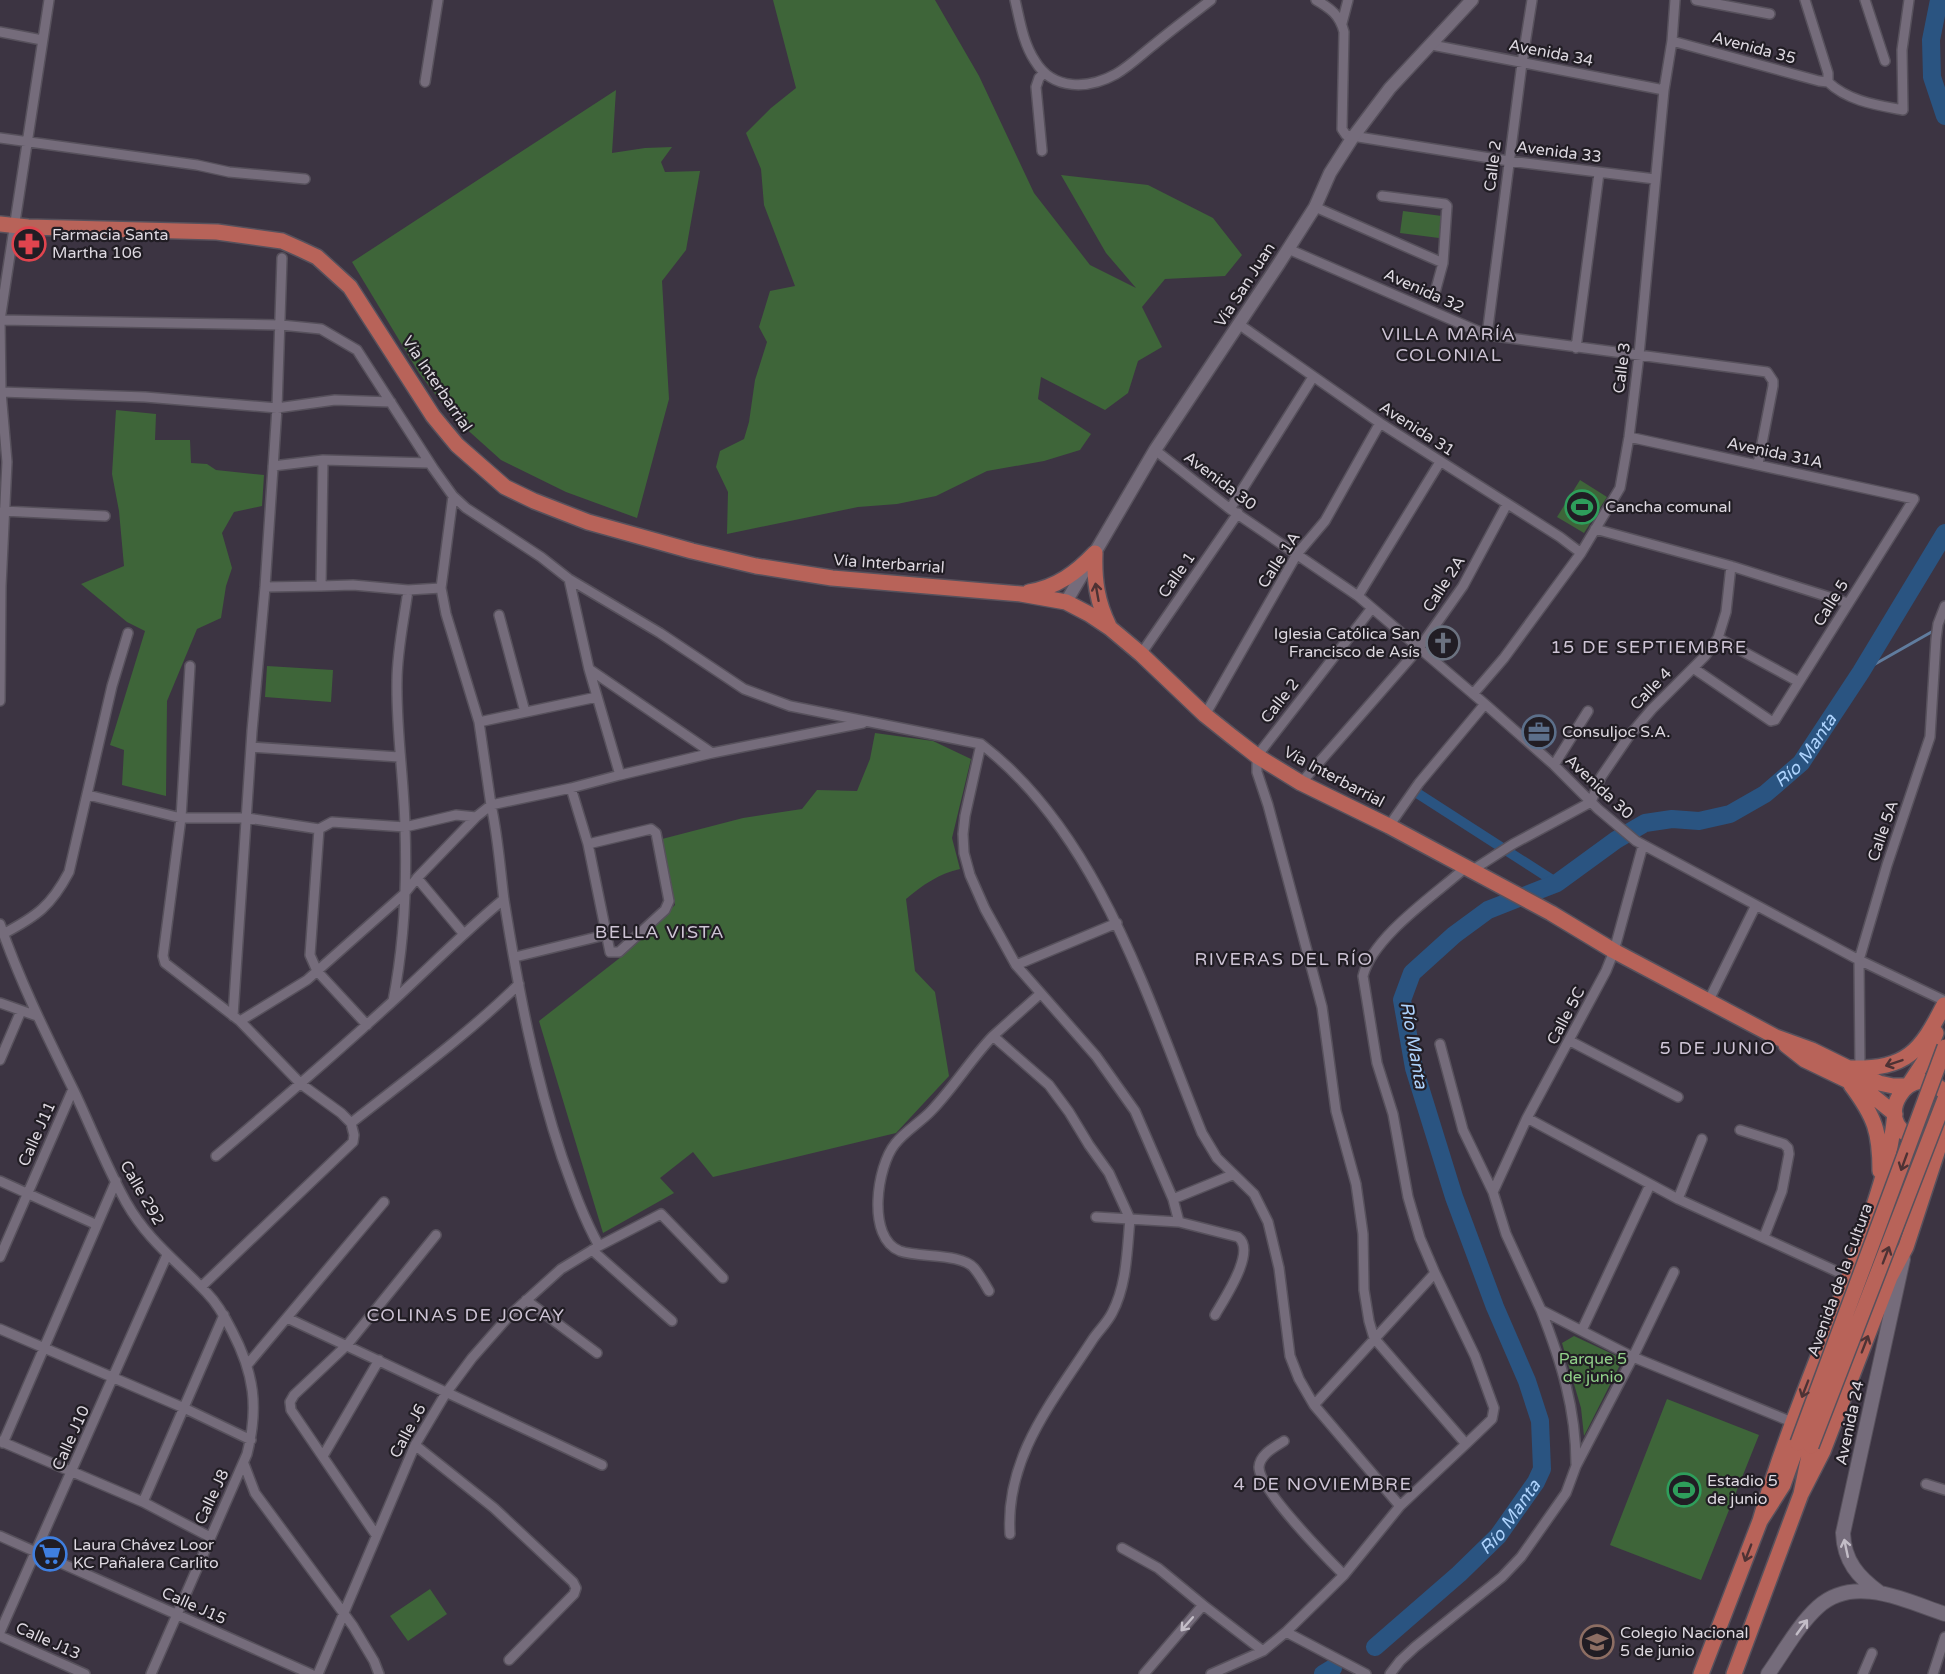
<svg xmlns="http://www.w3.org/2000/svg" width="1945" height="1674" font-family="'Varela Round',sans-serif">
<rect width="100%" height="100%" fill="#3c3442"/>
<path fill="#3e6539" d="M773 0H935L979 76 1034 193 1090 265 1136 288 1106 253 1061 175 1148 185 1213 218 1242 255 1225 276 1165 279 1142 307 1162 347 1138 361 1128 393 1105 410 1041 377 1038 399 1091 434 1080 450 1044 461 987 471 936 496 897 504 858 507 727 534 728 492 716 467 720 451 744 439 749 422 755 380 767 342 759 327 770 291 795 286 764 205 761 169 746 133 771 108 796 88Z
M616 90 612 153 645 148 672 147 661 162 665 172 700 171 686 250 662 281 669 399 637 518 566 492 501 460 452 416 419 373 352 262Z
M1403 211 1442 216 1439 238 1400 233Z
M116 410 156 414 155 440H190L191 463 207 464 216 470 264 475 262 506 234 512 222 533 232 568 226 586 221 618 197 629 167 701 166 796 122 785 124 750 110 745 145 631 127 622 81 584 124 566 119 511 112 474Z
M1580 480 1607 497 1584 533 1557 517Z
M267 666 333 670 331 702 265 697Z
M875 733 933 741 971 759 952 838 960 869C940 873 921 886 906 899L915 971 935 992 949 1076 896 1133 713 1177 693 1152 660 1178 674 1193 603 1233 539 1021 621 957 675 905 662 839 743 818 802 809 817 790 857 791 870 759Z
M1574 1336 1623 1359 1584 1436 1581 1408 1562 1343Z
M1667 1399 1759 1435 1701 1580 1610 1545Z
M430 1589 447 1614 408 1641 390 1616Z"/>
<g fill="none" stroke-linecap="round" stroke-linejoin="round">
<path stroke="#607c9e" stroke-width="3" d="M1861 672 1935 630"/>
<path stroke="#2a5481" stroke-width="10" d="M1417 793 1557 883"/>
<g stroke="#2a5481" stroke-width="18">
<path d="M1939 0 1931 40 1932 77 1945 116"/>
<path id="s1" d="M1375 1647 1459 1574 1498 1536 1536 1482 1542 1469 1540 1421 1527 1381 1495 1307 1454 1197 1414 1068 1402 1000 1412 973 1454 935 1488 910 1557 883 1616 840 1645 823 1672 819 1699 821 1730 814 1765 794 1801 763 1861 672 1945 533"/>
<path d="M1323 1674 1333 1668"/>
</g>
<g stroke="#57515c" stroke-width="12">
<path id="minor" d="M1015 0C1020 21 1023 43 1035 61 1053 91 1089 89 1116 74 1130 66 1143 53 1156 43 1174 28 1193 14 1211 0
M1316 0C1330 8 1340 15 1344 32L1342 129 1346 135 1509 161 1655 179
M1696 0 1770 14
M1805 0 1828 73V82
M1865 0 1885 61
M1342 23 1348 0
M0 32 42 40
M1672 41 1819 81 1828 82
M1432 45 1664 90
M425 82 438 0
M1828 82C1848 101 1876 105 1903 110L1902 50 1909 0
M0 138 197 165 229 172 305 179
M1042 151 1036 87 1039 78 1044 73
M1382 196 1445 204 1447 206 1443 263 1434 296
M1315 207 1443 263
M1288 249 1487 335 1767 372 1773 381V386L1758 464
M0 320 281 325 321 329 357 350 433 468 453 496 466 508 541 557 569 579 660 633 744 689 790 706 981 744C1099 834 1148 1000 1202 1133L1217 1158 1254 1194 1268 1222 1279 1268 1290 1356 1299 1379 1314 1405 1400 1506
M1240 325 1380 423 1560 537 1581 553
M1487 335 1522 63 1532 0
M1576 348 1599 173
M1 392 145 397 277 408 335 400 391 402
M1629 437 1914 499 1775 720 1771 721 1693 668
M1155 450 1230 509 1358 596 1485 704 1554 765 1598 809 1636 841 1859 960 1945 1001
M273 466 323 460 429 463
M453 496 441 588 446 614 479 722 491 805 571 788 620 775
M1230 509 1313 377
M3 511 105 516
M1595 529 1731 566 1848 603
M569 579 589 669 620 775 712 753 863 723
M321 586 353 585 408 590 441 588
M265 587 321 586 323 460
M1358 596 1440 462
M499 615 525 712
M1718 638 1799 682
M1141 654 1238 513
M190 666 181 818 163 956 165 963 240 1021 301 1084 341 1113 351 1123
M589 669 712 753
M1473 694 1504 658 1581 553 1620 488 1629 437 1639 355 1664 90 1672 41 1675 0
M0 701 1 586 7 462 1 392 0 320 49 0
M1205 715 1297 554 1325 521 1380 423
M479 722 597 697
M981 744 965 816 963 834 964 853 970 875 985 909 1016 965 1096 1056 1135 1111 1173 1199 1232 1175
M252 747 399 757
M1554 765 1588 711
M1301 783 1420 647 1463 586 1507 504
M571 788 588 844 610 952H619L665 910 669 901 656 833 651 829 588 844
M88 795 181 818H247L319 829 332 822 405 827 456 815 476 817 491 805C498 836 500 868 504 900 518 987 534 1074 562 1157 573 1188 583 1217 599 1246
M1389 826 1419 783 1485 704
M319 829 310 955 317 971 367 1025
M1471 871 1513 844 1591 802 1601 777 1629 736 1652 709 1705 656 1718 638 1726 612 1731 566
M417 878 463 933
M0 924C20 982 47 1036 74 1091 91 1127 106 1166 126 1202 148 1241 177 1261 207 1293 218 1304 225 1317 232 1331 254 1373 259 1407 247 1454L151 1674
M3 934C37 916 51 906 69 872L112 686 128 633
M515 957 605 935
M1016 965 1117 923
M1040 994 993 1036 1049 1085 1069 1112 1089 1145 1109 1173 1130 1219 1096 1217
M393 1001C404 945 407 884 405 827 404 779 396 730 397 681 397 651 404 620 408 590
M1708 1002 1756 905
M0 1003 37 1016
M233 1016 252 731 265 587 277 408 282 258
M240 1021 307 980 404 894 417 878 476 817
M1570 1041 1678 1097
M1440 1044 1463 1130 1493 1192 1506 1234 1541 1310 1633 1357 1792 1422
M0 1060 21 1011
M1860 1068 1859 960 1887 865 1930 737 1936 639 1938 624 1945 606
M1527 1118 1678 1199 1849 1277
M1740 1130 1784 1144 1788 1148 1789 1154 1782 1191 1764 1237
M216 1156C276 1105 335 1054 393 1001 430 967 465 931 504 899
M0 1181 95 1224
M1493 1192 1527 1118 1606 971 1614 951 1643 845
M1173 1199 1179 1222
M1678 1199 1702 1139
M592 1250 672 1321
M0 1257 73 1089
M1435 1273 1420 1238 1408 1197 1393 1114 1377 1063 1363 976C1372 937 1436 894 1465 868
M201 1287 353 1142 354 1135 351 1123C408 1078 467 1035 519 984
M989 1291C985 1284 980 1275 974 1268 961 1253 920 1258 900 1251 866 1238 877 1166 895 1144 905 1131 921 1122 932 1110 954 1087 971 1059 993 1036
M526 1300 597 1353
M1541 1310C1561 1361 1576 1409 1576 1464
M287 1318 602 1465
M0 1329 184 1408 251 1440
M1582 1330 1650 1185
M248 1364 384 1202
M1314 1405 1435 1273 1475 1356 1494 1408 1492 1419 1466 1444
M0 1441 143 1502 210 1537
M1284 1441C1275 1447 1260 1454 1259 1467 1258 1488 1327 1558 1344 1575
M3 1443 116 1181
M415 1445 494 1508 573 1582 576 1588 574 1594 509 1660
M323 1456 379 1360
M244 1464 255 1493 353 1626 374 1661 379 1674
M1926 1484 1945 1490
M143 1502 224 1315
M1010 1534C1005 1457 1053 1401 1093 1339 1099 1330 1107 1323 1112 1313 1127 1285 1127 1250 1130 1219L1179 1222 1238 1237C1257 1251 1224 1299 1215 1315
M376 1535 291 1410 290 1402 294 1395 347 1345 436 1235
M0 1536 311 1674
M1122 1548 1158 1568 1203 1605
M0 1632 167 1255
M1286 1632 1366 1674
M0 1636 85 1674
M318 1674 415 1445 446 1393 472 1358 510 1315 561 1269 599 1246 661 1214 723 1278
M1144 1674 1203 1605 1263 1651
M1211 1674 1263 1651 1286 1632 1344 1575 1400 1506 1466 1444 1374 1338 1369 1321 1364 1290 1363 1234 1356 1184 1336 1111 1322 1007 1268 805 1257 772V756L1372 608
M1390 1674 1400 1661 1415 1647 1502 1577 1521 1557 1566 1493 1576 1466 1633 1357 1674 1272
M1863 1674 1872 1653
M1933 1674 1945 1637"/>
</g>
<g stroke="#57515c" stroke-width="15">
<path id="tertiary" d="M1066 602 1155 450 1278 265 1315 207 1330 173 1353 137 1390 88 1472 0"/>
</g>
<g stroke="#57515c" stroke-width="16">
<path id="secondary" d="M1880 1593C1858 1577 1844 1561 1843 1533L1903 1259
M1768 1674C1783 1653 1799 1624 1818 1607 1854 1574 1906 1601 1945 1614"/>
</g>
<g stroke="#57515c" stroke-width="18">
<path id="primary" d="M0 224 28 227 217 232 282 241 300 249 317 257 350 287 433 416 457 445 505 487 534 501 588 522 692 551 756 566 832 578 1021 594 1066 602 1089 614 1110 628 1141 654 1205 715 1230 735 1257 756 1301 783 1389 826 1551 913 1614 951 1776 1037 1812 1050 1879 1083 1893 1086H1908
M1095 553C1094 580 1097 602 1109 626
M1029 592C1057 587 1076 573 1095 553
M1786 1045 1805 1060 1863 1088 1895 1114
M1851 1068C1907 1069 1920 1052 1944 1005
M1851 1085C1875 1117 1880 1132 1880 1171
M1908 1086 1925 1060 1936 1033
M1941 1132C1933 1138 1923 1140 1914 1137 1869 1123 1911 1054 1945 1093
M1801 1494 1823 1451 1890 1277 1906 1247 1945 1128
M1760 1521C1786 1430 1825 1344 1857 1255 1873 1209 1890 1164 1895 1114
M1701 1674 1760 1521 1783 1485 1798 1443
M1734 1674 1801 1494 1811 1446"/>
</g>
<use href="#minor" stroke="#756c7b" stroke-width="9"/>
<use href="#tertiary" stroke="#756c7b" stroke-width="12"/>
<use href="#secondary" stroke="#756c7b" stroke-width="14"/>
<use href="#primary" stroke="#b86359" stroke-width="15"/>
<g stroke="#57515c" stroke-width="18" stroke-linecap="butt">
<path id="primary-bridge" d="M1798 1443 1945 1047
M1811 1446 1945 1099"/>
</g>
<use href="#primary-bridge" stroke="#b86359" stroke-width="15"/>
</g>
<defs><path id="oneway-shaft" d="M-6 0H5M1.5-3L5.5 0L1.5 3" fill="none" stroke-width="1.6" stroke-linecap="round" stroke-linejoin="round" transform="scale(1.5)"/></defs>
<g stroke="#4e3234">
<use href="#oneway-shaft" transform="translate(1097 592) rotate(-100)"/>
<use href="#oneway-shaft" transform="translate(1894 1063) rotate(161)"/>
<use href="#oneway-shaft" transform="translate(1904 1162) rotate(110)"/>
<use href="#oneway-shaft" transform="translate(1886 1255) rotate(-69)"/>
<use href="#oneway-shaft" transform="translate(1865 1344) rotate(-69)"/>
<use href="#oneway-shaft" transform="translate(1805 1389) rotate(111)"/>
<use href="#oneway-shaft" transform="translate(1748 1553) rotate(111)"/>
</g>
<g stroke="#c3bdc7">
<use href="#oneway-shaft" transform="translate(1846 1548) rotate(-102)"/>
<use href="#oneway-shaft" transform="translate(1187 1624) rotate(131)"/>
<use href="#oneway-shaft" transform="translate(1802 1627) rotate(-54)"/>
</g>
<defs>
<g id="pharmacy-ring" transform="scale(1.725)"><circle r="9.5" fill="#211d24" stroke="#e0444e" stroke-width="1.5"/><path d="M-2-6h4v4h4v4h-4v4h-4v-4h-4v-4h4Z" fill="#e0444e"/></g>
<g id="stadium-ring" transform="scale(1.725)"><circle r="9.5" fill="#211d24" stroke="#2e9e5b" stroke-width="1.5"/><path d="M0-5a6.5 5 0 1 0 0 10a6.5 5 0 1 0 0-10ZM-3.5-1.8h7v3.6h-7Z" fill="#2e9e5b"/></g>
<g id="church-ring" transform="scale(1.725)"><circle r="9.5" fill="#211d24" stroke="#6b7280" stroke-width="1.5"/><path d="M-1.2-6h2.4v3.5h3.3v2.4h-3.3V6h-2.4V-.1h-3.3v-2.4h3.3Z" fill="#6b7280"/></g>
<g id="office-ring" transform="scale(1.725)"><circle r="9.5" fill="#211d24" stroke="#5c6f8a" stroke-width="1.5"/><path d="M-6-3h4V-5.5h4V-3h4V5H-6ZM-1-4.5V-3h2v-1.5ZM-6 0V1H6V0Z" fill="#5c6f8a"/></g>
<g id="supermarket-ring" transform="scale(1.725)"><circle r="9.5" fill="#211d24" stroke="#3f7fe0" stroke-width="1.5"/><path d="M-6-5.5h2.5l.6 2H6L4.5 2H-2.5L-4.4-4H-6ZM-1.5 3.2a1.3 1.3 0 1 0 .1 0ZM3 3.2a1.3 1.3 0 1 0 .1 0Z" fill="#3f7fe0"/></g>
<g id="school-ring" transform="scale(1.725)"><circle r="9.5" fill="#211d24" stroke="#8d6e63" stroke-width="1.5"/><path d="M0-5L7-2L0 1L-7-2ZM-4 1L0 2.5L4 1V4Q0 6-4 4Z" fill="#8d6e63"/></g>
</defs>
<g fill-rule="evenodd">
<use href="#pharmacy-ring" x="29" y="244"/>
<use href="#stadium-ring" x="1582" y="507"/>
<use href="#church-ring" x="1443" y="643"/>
<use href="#office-ring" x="1539" y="732"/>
<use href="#stadium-ring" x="1684" y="1490"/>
<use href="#supermarket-ring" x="50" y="1554"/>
<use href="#school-ring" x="1597" y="1642"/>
</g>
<g text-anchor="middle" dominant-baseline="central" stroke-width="4.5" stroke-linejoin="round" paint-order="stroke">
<g font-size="16" fill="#ddd8e0" stroke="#211d24">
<text transform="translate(1754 48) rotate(15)">Avenida 35</text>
<text transform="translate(1551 53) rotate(11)">Avenida 34</text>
<text transform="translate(1559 152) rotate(7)">Avenida 33</text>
<text transform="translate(1493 166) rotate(-83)">Calle 2</text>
<text transform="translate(1245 285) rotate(-57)">Vía San Juan</text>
<text transform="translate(1424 291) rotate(24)">Avenida 32</text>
<text transform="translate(1622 368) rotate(-83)">Calle 3</text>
<text transform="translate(437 384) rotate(56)">Vía Interbarrial</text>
<text transform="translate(1417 429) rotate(33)">Avenida 31</text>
<text transform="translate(1775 453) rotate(12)">Avenida 31A</text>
<text transform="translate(1220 481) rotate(37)">Avenida 30</text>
<text transform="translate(1279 560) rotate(-57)">Calle 1A</text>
<text transform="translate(889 564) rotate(4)">Vía Interbarrial</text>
<text transform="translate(1177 575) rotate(-55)">Calle 1</text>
<text transform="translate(1444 584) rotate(-57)">Calle 2A</text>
<text transform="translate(1831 603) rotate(-58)">Calle 5</text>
<text transform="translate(1651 689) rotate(-46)">Calle 4</text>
<text transform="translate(1280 701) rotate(-52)">Calle 2</text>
<text transform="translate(1334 777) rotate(28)">Vía Interbarrial</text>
<text transform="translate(1599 787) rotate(43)">Avenida 30</text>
<text transform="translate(1883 831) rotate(-71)">Calle 5A</text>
<text transform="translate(1566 1016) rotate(-62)">Calle 5C</text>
<text transform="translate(37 1134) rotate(-66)">Calle J11</text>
<text transform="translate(142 1193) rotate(60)">Calle 292</text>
<text transform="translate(1840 1280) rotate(-70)">Avenida de la Cultura</text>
<text transform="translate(1850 1423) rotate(-78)">Avenida 24</text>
<text transform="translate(408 1431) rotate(-62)">Calle J6</text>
<text transform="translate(71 1438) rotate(-66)">Calle J10</text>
<text transform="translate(212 1497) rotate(-65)">Calle J8</text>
<text transform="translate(194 1606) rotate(24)">Calle J15</text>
<text transform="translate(48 1641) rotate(24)">Calle J13</text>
</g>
<g font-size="16" fill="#ddd8e0" stroke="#211d24" text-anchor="start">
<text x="52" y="235">Farmacia Santa<tspan x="52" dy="18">Martha 106</tspan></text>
<text x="1605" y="507">Cancha comunal</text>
<text x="1420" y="634" text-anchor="end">Iglesia Católica San<tspan x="1420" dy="18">Francisco de Asís</tspan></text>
<text x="1562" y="732">Consuljoc S.A.</text>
<text x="1707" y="1481">Estadio 5<tspan x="1707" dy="18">de junio</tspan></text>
<text x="73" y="1545">Laura Chávez Loor<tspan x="73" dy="18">KC Pañalera Carlito</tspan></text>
<text x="1620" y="1633">Colegio Nacional<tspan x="1620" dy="18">5 de junio</tspan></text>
</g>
<g font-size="16" fill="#92d28a" stroke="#211d24">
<text x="1593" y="1359">Parque 5<tspan x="1593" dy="18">de junio</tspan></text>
</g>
<g font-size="18" letter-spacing="1.5" fill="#cec4d5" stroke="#211d24">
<text x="1449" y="334">VILLA MARÍA<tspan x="1449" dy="21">COLONIAL</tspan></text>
<text x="1649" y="647">15 DE SEPTIEMBRE</text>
<text x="660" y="932">BELLA VISTA</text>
<text x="1284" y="959">RIVERAS DEL RÍO</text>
<text x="1718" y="1048">5 DE JUNIO</text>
<text x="466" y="1315">COLINAS DE JOCAY</text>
<text x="1323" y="1484">4 DE NOVIEMBRE</text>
</g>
<g font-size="18" font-style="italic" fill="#aed3fd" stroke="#211d24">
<text stroke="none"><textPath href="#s1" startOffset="1233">Río Manta</textPath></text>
<text transform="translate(1414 1045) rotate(80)">Río Manta</text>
<text stroke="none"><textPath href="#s1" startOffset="188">Río Manta</textPath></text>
</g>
</g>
</svg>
